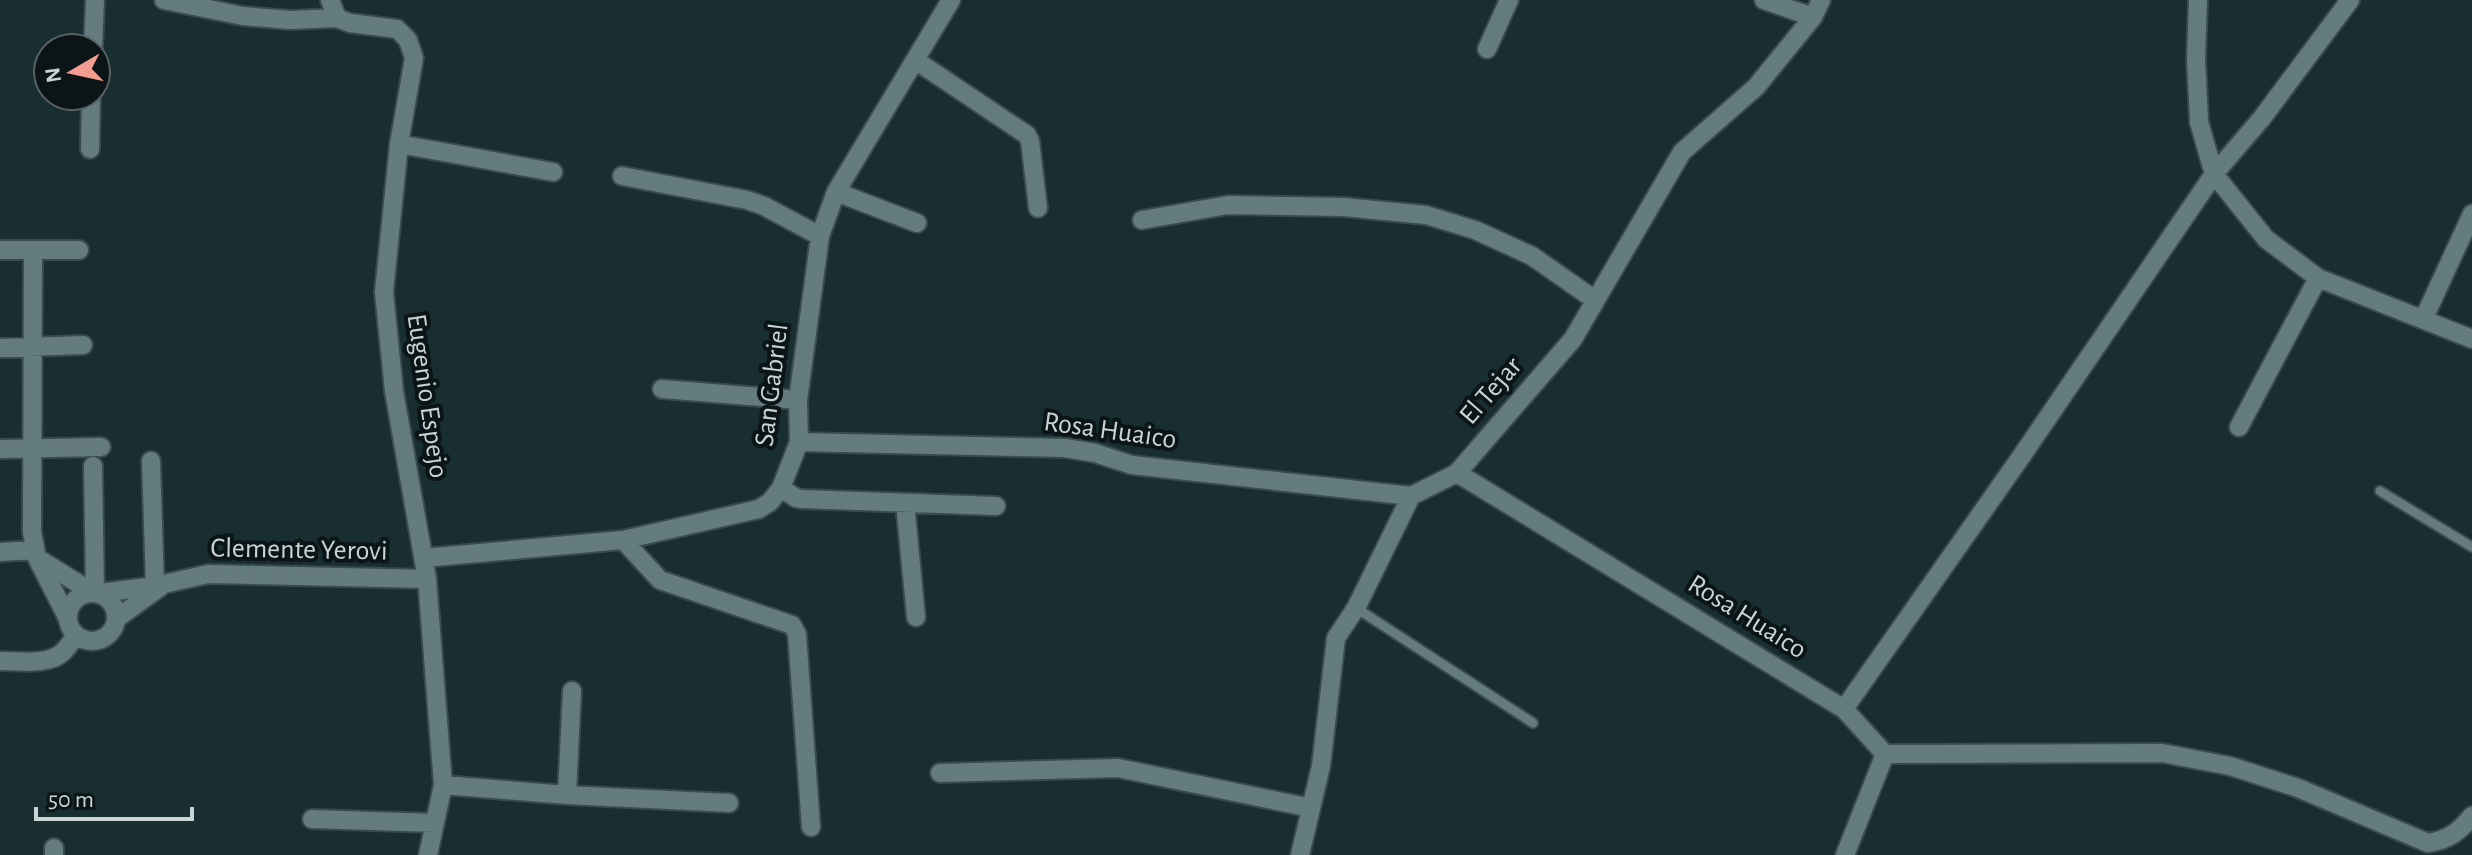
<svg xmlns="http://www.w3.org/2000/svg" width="2472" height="855" font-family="'Alegreya Sans',sans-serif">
<rect width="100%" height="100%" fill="#182e31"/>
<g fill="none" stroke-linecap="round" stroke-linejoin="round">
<g stroke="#394b4e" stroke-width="13">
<path id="service" d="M2380 491 2472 547
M1356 608 1533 723"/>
</g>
<g stroke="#394b4e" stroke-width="22">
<path id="minor" d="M164 0 243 16 290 20 337 18
M330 0 337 18 350 23 397 29 408 40 414 58 399 144 384 292 394 391 427 579 443 785 428 855
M1764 0 1813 17
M2198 0 2196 59 2199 122 2214 174 2266 239 2318 278 2472 339
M93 48 95 0
M1487 49 1509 0
M915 60 1027 135 1030 141 1038 208
M399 144 553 172
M90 149 91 96
M622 176 747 200 764 206 820 236
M836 192 917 223
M1142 220 1228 205 1343 207 1426 215 1475 230 1532 256 1595 300
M0 250H33L32 532 37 558 67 617
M33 250H79
M2424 318 2472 214
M0 348 83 345
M662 389 798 400
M2239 427 2318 278
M799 442 1065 448 1095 453 1132 465 1411 496
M0 449 101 447
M151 461 155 586
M93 466 95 592
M1457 473 1844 709 1885 754 2162 753 2230 766 2298 788 2428 843C2448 840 2459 832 2472 816
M781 488 796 498 802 499 996 506
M905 503 916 617
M623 540 660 580 792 625 797 634 811 827
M0 552 35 550
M37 558 92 592
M424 558 623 540 759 509 770 502 781 488 799 442 798 400 820 236 836 192 951 0
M68 617a24 24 0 1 1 48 0a24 24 0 1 1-48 0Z
M100 593 155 586 208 574 427 579
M116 619 160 587
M0 661C19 661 50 666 64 651 68 647 72 641 76 635
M1844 709 2023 454 2214 174 2262 118 2350 0
M940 773 1118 768 1311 808
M443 785 567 795 572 691
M567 795 729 803
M312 819 435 823
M54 848V855
M1300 855 1321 766 1336 638 1356 608 1411 496 1457 473 1573 339 1682 152 1756 87 1813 17 1821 0
M1845 855 1885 754"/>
</g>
<use href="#service" stroke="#647c80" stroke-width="9"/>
<use href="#minor" stroke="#647c80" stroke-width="18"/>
</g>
<g text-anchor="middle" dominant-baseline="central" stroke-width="8" stroke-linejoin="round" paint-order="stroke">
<g font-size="28" fill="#c8d5d7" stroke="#0b1416">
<text transform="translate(772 385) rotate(-83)">San Gabriel</text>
<text transform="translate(1491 391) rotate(-49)">El Tejar</text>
<text transform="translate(427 396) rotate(82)">Eugenio Espejo</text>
<text transform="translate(1110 431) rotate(8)">Rosa Huaico</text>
<text transform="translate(299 550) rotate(1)">Clemente Yerovi</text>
<text transform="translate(1747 617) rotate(32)">Rosa Huaico</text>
</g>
</g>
<g transform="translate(72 72) rotate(261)"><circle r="38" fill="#0b1416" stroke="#576163" stroke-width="2"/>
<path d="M0-6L14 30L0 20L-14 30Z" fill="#f59c90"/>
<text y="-12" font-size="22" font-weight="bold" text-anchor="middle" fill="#c8d5d7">N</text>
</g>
<path d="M36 807v12h156v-12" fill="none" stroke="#c8d5d7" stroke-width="4"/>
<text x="48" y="807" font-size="24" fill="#c8d5d7" stroke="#0b1416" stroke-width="6" paint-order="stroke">50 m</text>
</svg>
